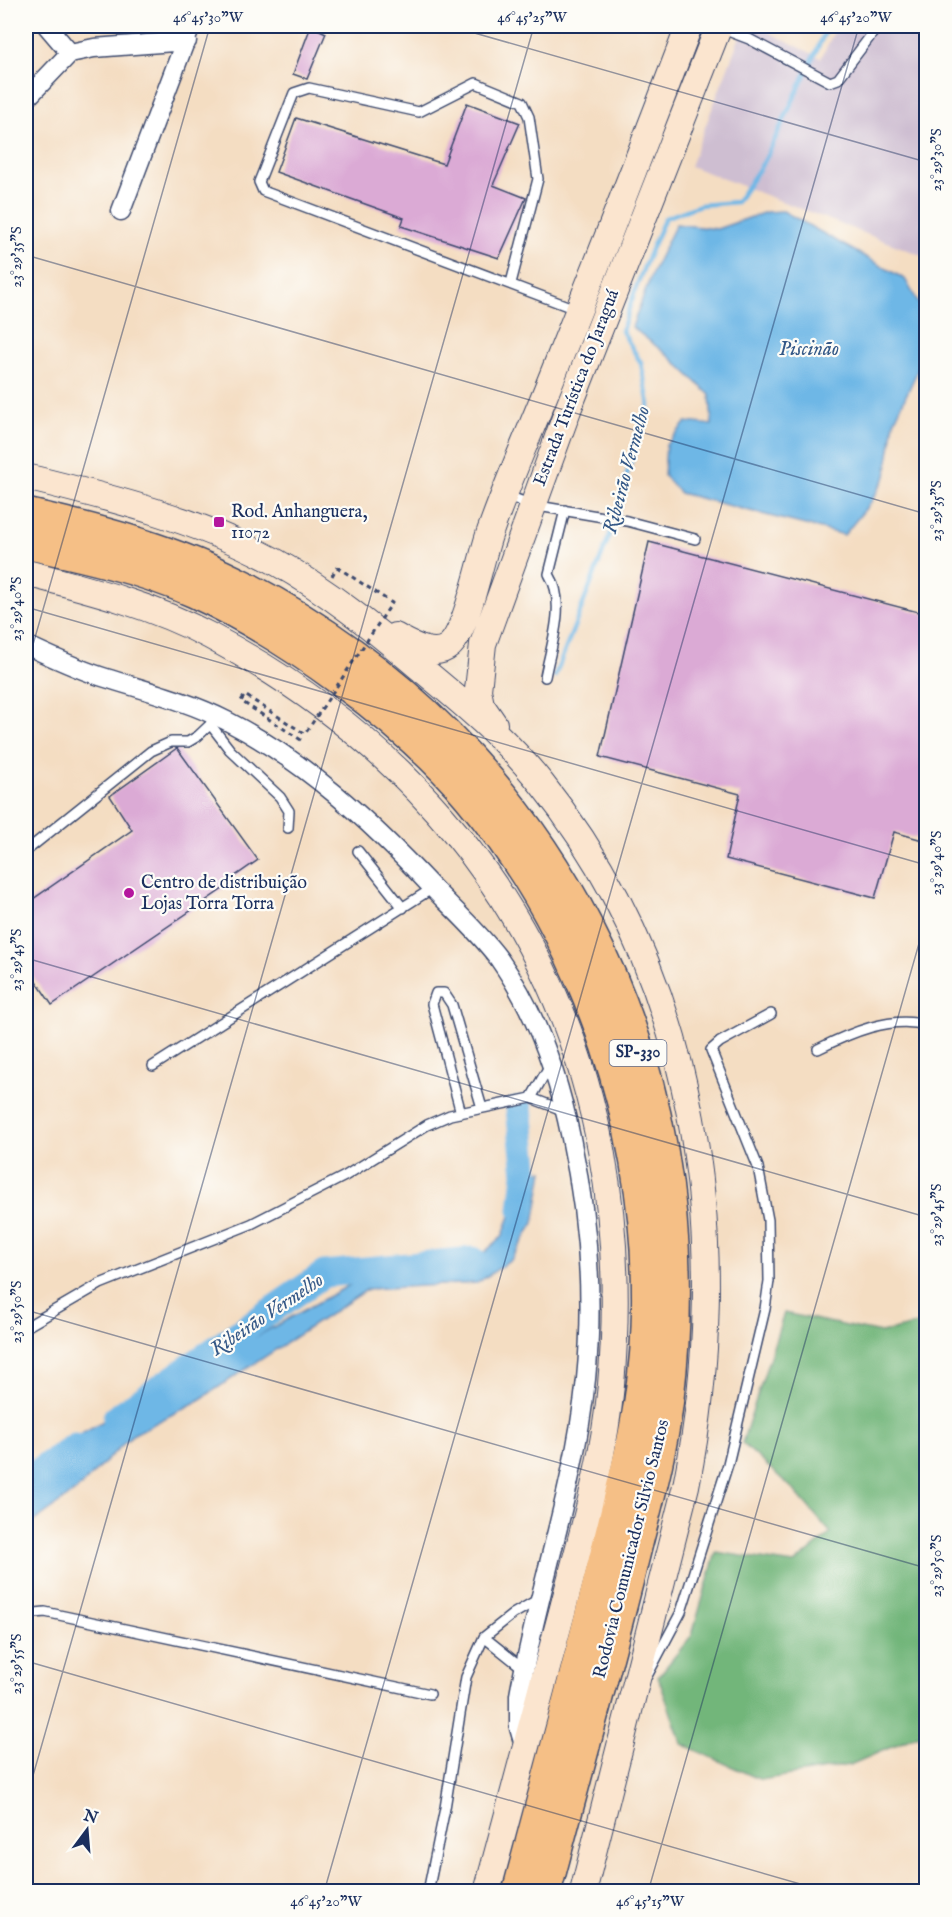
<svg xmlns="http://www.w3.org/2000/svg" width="952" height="1917" font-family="'IM FELL English',serif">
<rect width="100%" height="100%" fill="#fdfcf7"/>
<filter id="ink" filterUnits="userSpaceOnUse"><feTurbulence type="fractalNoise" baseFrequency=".0167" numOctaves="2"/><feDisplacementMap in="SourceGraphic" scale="12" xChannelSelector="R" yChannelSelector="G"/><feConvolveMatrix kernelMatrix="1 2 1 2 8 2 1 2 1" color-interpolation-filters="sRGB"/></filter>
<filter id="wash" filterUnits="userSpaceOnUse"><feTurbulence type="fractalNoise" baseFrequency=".008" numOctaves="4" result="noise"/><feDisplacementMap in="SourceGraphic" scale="24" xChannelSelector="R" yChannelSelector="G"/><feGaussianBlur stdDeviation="1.35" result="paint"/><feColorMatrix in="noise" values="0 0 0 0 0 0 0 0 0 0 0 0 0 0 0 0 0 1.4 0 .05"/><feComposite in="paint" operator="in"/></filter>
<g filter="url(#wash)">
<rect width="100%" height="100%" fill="#f4ddc2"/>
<path fill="#cebed1" d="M744 26H756L821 58 837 26H926V257L690 166Z"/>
<path fill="#72b67a" stroke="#46726c" stroke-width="1.5" d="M784 1313 881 1333 926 1322V1732L850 1765 761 1780 682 1744 658 1677 692 1635 716 1552 794 1564 831 1533 793 1489 742 1443Z"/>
<path fill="#6eb7e6" stroke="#4473a2" stroke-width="1.5" d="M783 211 905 279 926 316V352L894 422 886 476 871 502 844 535 680 493 664 476 666 445 686 422 712 425 710 395 670 357 632 327 652 273 676 224 717 229 766 212Z
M543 1171 534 1223 511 1260 477 1283 368 1289 196 1402 132 1435 77 1490 26 1527V1489L50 1460 83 1432 364 1277 481 1255 502 1237 512 1211 515 1176Z"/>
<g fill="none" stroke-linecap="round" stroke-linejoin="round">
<path stroke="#6eb7e6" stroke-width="4.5" d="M555 676 616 519 627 474 649 405 641 363 622 331C633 292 648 255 665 218L700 205 737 202 765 160 828 26"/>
<path stroke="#6eb7e6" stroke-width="27" d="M519 1109 526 1174 522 1210
M116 1418 324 1274 473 1260
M26 1480 75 1446"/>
</g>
<g id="blocks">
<path fill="#dbaad5" d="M311 26 326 33 307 79 293 74Z
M467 103 520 123 493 185 526 198 499 258 401 226 404 218 276 172 296 118 444 164Z
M649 542 926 614V841L894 832 875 898 726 859 740 794 600 757Z
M177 748 258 860 231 879 233 882 52 1005 26 966V904L132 830 110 796Z"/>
</g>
</g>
<g filter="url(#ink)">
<use href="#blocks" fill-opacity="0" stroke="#3c496d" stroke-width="1.5"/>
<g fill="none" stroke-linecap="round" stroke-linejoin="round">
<g stroke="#3c496d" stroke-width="12">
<path id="service" d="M720 28 749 39 830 82 838 79 878 26
M511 283 538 179 529 117 522 102 476 83 419 112 309 88 294 93 259 182 263 191 578 310
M505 495 532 505 627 521 695 539
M545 677C551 645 567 603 549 574L565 510
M210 724 230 750 280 797 289 811 288 828
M26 851 151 751 171 742H188L198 736 218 717
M358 851 403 908
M818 1049C850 1033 891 1015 926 1025
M153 1066 433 888
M531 1098 551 1063
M461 1113 432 1004 436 993H444L452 1005 482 1108
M26 1327 100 1284 251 1224 345 1176 427 1125 450 1115 531 1098 565 1111
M26 1614 45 1612 430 1694
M484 1637 524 1669
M647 1676 681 1612 728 1464 765 1309 769 1281 768 1220 758 1167 711 1050 720 1042 771 1014
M428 1892 445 1808 466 1677 484 1637 513 1614 539 1599"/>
</g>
<g stroke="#3c496d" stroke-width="21">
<path id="minor" d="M47 26 70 53
M26 99 70 53 94 48 187 41
M121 211 191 26
M26 645C52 657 79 670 106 678 147 691 188 701 227 721 305 761 371 822 430 885 453 909 479 932 499 959 537 1013 558 1074 571 1138 588 1217 594 1299 586 1379 575 1486 538 1589 519 1695V1728L524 1745"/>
</g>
<g stroke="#3c496d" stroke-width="28">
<path id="secondary" d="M26 477C112 498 197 519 276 562 328 591 373 628 418 666 462 702 506 739 541 783 699 980 734 1245 686 1486L583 1892
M26 573C88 589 152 605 210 636 501 790 640 1059 611 1385 604 1461 582 1534 563 1608 537 1702 512 1797 487 1892
M395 636C409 644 434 659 449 646 467 632 481 557 490 532 509 478 533 425 554 372 600 257 645 142 689 26
M494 724 481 705 478 690 483 644 569 407 719 26"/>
</g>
<g stroke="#3c496d" stroke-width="36">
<path id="motorway" d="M26 515C101 532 176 552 245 588 549 748 708 1058 667 1398 660 1458 642 1517 628 1575 601 1681 572 1786 544 1892
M26 542C82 554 141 567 195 591 287 633 404 718 470 796 591 940 655 1138 648 1327 646 1408 623 1488 604 1566 577 1675 548 1783 519 1892"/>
</g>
<path stroke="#3c496d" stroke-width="3" stroke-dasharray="4.5 4.5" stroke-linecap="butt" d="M332 576 337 567"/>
<use href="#service" stroke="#fff" stroke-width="9"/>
<use href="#minor" stroke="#fff" stroke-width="18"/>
<use href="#secondary" stroke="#fbe5cf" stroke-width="26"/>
<use href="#motorway" stroke="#f5bf86" stroke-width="33"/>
<path stroke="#3c496d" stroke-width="3" stroke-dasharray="4.5 4.5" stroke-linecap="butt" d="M301 740 241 701 245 695 305 734 392 603 337 567"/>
</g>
</g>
<path fill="none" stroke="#1b2f5e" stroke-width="1.5" stroke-opacity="0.45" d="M450 26 926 162M26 255 926 514M26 607 926 865M26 669 210 26M26 958 926 1217M26 1310 926 1568M26 1661 828 1892M26 1800 534 26M324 1892 859 26M648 1892 926 919"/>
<g fill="#b5179e" stroke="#fdfcf7" stroke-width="2">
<rect x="213" y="516" width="12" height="12" rx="3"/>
<circle cx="129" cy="893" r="6"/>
</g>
<g text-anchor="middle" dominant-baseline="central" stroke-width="4.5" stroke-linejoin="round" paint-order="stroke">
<rect fill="#fdfcf7" stroke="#5f6c8c" stroke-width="1.5" x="609.5" y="1040" width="57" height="26" rx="4.5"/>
<g font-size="16" font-weight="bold" fill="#1b2f5e">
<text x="638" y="1053">SP-330</text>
</g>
<g font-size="18" fill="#1b2f5e" stroke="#fdfcf7">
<text transform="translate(577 388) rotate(-69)">Estrada Turística do Jaraguá</text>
<text transform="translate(632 1549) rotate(-76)">Rodovia Comunicador Silvio Santos</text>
</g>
<g font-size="18" fill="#1b2f5e" stroke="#fdfcf7" text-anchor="start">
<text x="231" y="512">Rod. Anhanguera,<tspan x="231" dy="21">11072</tspan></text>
<text x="141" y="883">Centro de distribuição<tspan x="141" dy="21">Lojas Torra Torra</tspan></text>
</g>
<g font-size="20" font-style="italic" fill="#345887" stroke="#fdfcf7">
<text x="809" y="349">Piscinão</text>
<text transform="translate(627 470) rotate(-75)">Ribeirão Vermelho</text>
<text transform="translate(267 1315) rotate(-34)">Ribeirão Vermelho</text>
</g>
</g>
<rect width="952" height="1917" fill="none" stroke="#fdfcf7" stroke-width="66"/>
<g transform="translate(87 1830) rotate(16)" stroke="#fdfcf7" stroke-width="4.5" paint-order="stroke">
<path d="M0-4.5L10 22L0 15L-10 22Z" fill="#1b2f5e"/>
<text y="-9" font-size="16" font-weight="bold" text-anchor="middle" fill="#1b2f5e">N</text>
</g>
<rect x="33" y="33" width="886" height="1851" fill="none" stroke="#1b2f5e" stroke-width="2"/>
<g font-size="15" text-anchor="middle" fill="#1b2f5e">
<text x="208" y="22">46°45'30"W</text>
<text x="532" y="22">46°45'25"W</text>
<text x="856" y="22">46°45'20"W</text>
<text transform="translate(936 160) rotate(-90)" y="5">23°29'30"S</text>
<text transform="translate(16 257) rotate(-90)" y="5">23°29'35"S</text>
<text transform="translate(936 511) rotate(-90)" y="5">23°29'35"S</text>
<text transform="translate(16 609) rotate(-90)" y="5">23°29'40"S</text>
<text transform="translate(936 863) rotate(-90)" y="5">23°29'40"S</text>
<text transform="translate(16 960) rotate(-90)" y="5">23°29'45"S</text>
<text transform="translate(936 1215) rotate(-90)" y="5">23°29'45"S</text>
<text transform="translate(16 1312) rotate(-90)" y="5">23°29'50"S</text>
<text transform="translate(936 1566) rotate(-90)" y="5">23°29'50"S</text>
<text transform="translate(16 1664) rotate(-90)" y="5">23°29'55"S</text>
<text x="326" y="1906">46°45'20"W</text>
<text x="650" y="1906">46°45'15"W</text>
</g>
</svg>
